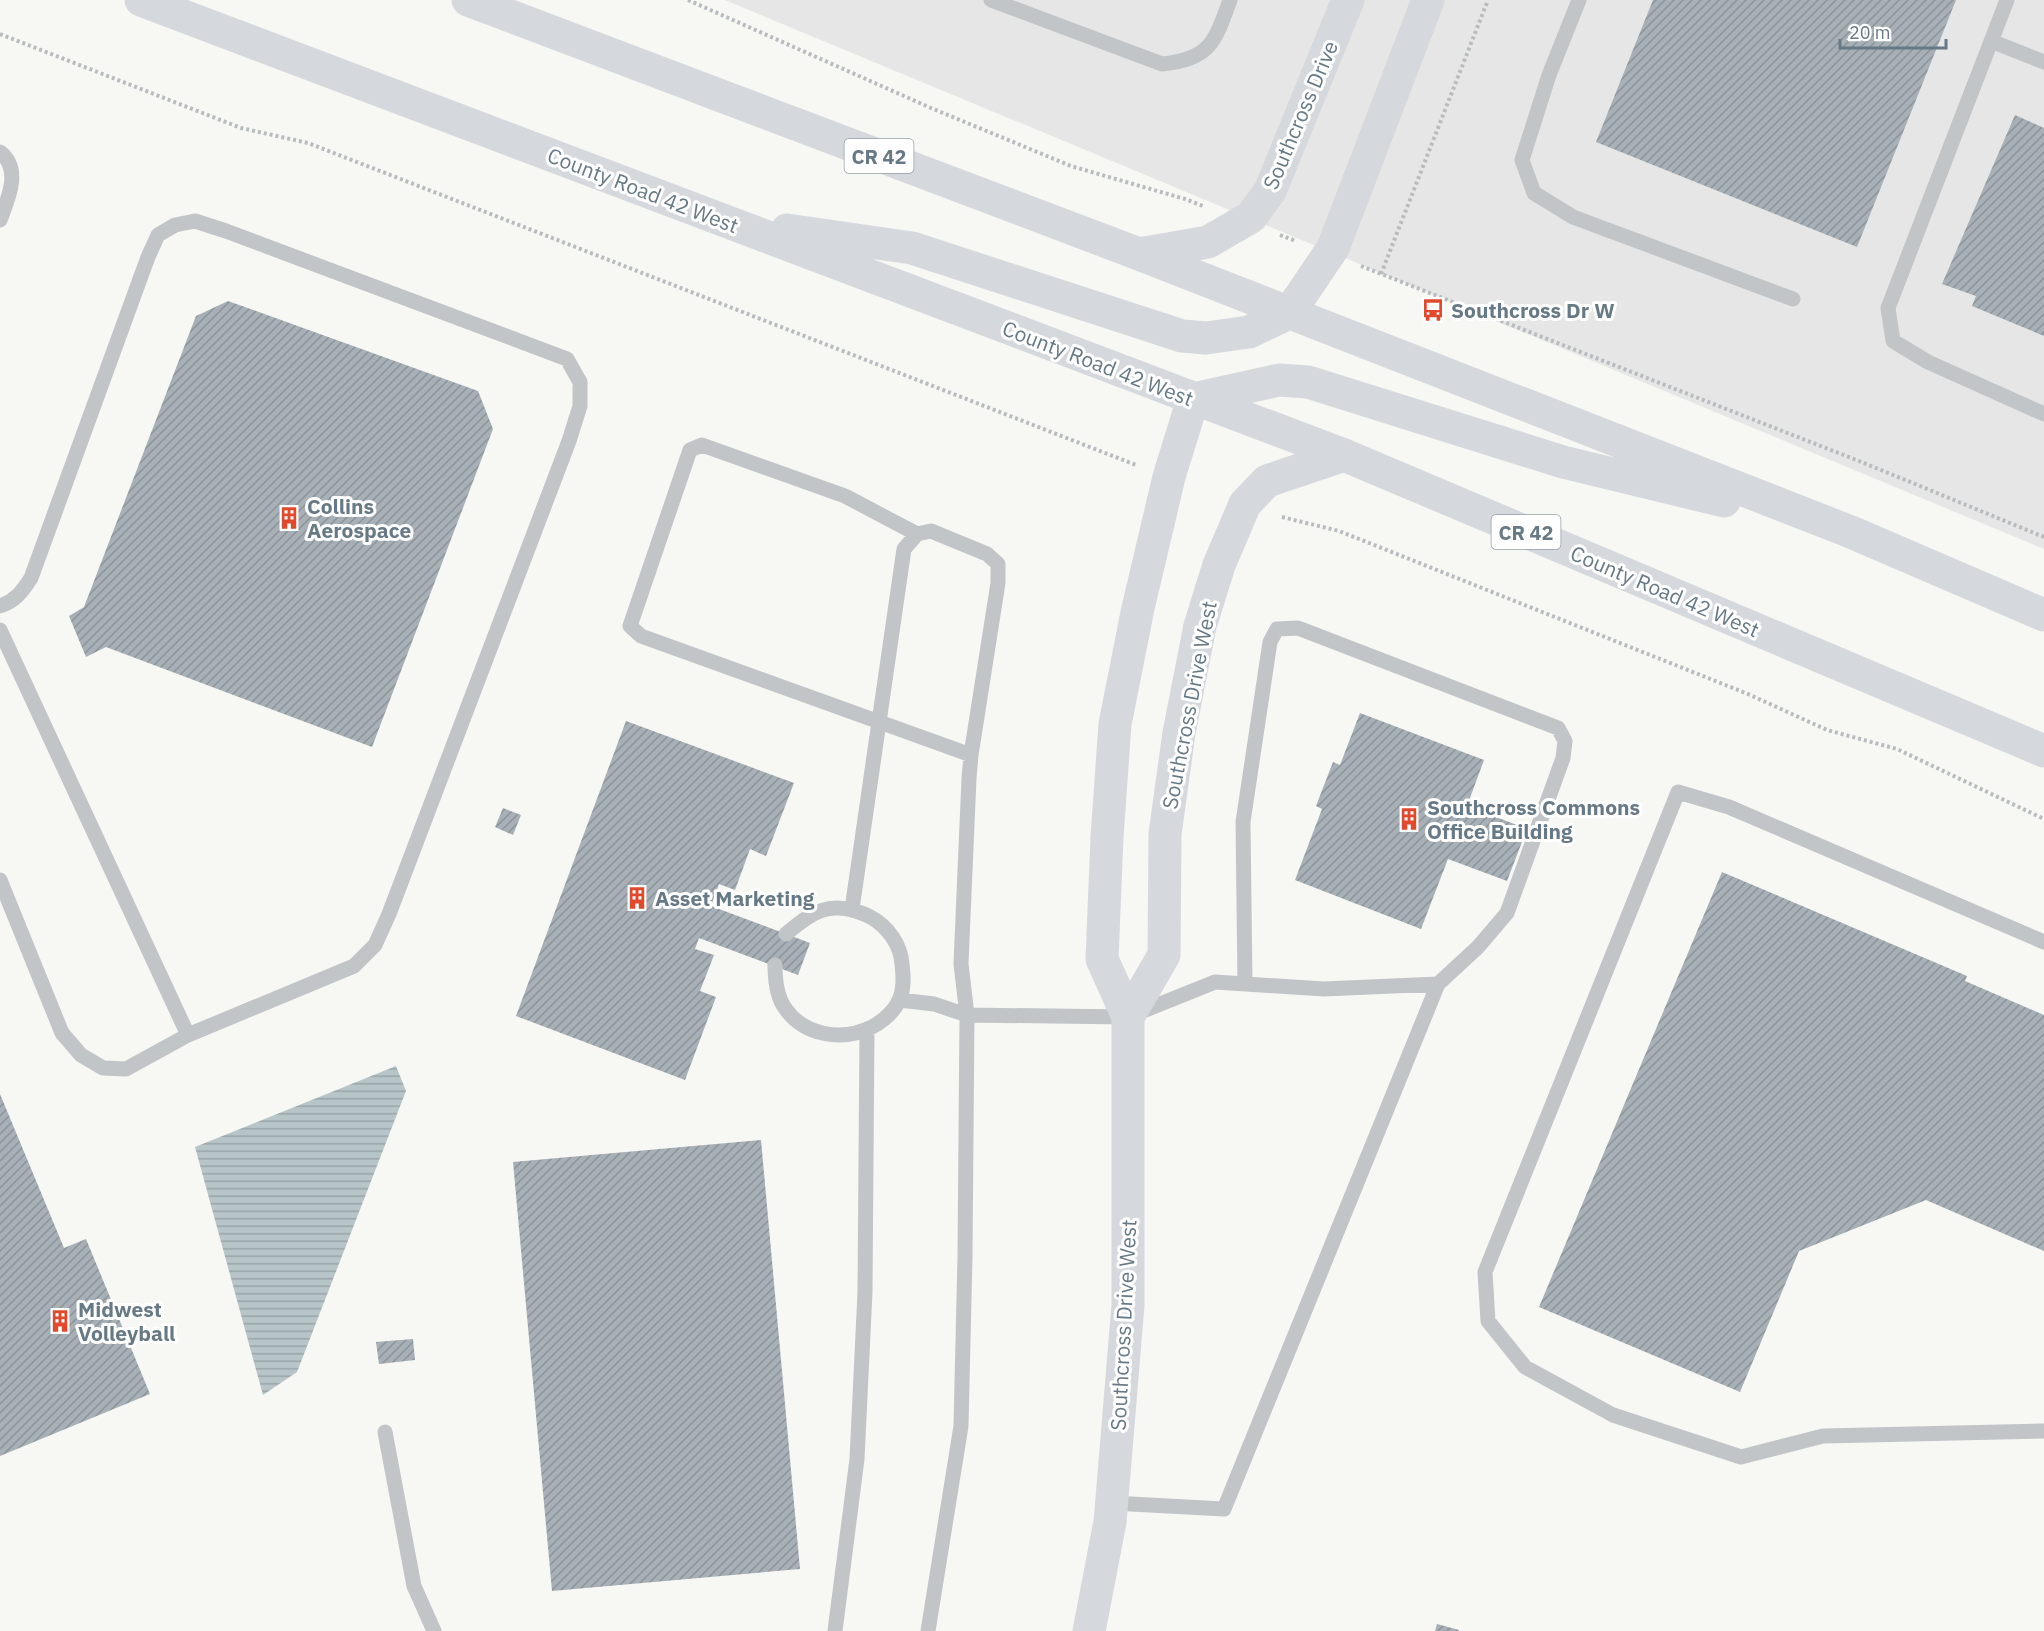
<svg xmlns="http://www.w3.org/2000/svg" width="2044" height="1631" font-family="'IBM Plex Sans',sans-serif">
<defs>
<pattern id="water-rules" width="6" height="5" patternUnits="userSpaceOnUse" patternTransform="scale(1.5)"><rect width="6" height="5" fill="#b7c5c8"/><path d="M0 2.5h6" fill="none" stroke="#99a5a8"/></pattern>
<pattern id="building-hatch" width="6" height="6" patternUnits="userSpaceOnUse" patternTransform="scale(1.5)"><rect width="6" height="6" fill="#a7b0b6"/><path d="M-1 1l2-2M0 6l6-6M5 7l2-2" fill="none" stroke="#8c949a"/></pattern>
</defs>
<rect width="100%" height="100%" fill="#f7f7f4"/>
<path fill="#e5e6e5" d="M725 0H2044V549Z"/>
<path fill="url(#water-rules)" d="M396 1066 406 1091 297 1372 263 1395 195 1147Z"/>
<path fill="url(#building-hatch)" d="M1653 0H1956L1857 247 1596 142Z
M2015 115 2044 128V336L1972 306 1976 296 1942 284Z
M228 301 478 391 493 429 372 747 106 647 86 657 69 616 84 607 196 316Z
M1360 713 1484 760 1467 806 1527 829 1507 881 1448 859 1421 929 1295 880 1322 809 1316 806 1333 762 1340 765Z
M626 721 794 783 766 856 750 849 735 890 719 884 711 906 810 943 798 975 699 938 695 949 714 955 700 991 716 997 685 1080 516 1016Z
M503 808 521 815 513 835 495 827Z
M1722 872 1967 976 1965 981 2044 1015V1251L1926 1200 1799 1251 1740 1392 1539 1307Z
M0 1094 64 1248 86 1239 150 1394 0 1456Z
M761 1140 800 1569 552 1591 513 1162Z
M413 1339 415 1360 379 1364 376 1342Z
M1437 1624 1459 1630V1631H1435Z"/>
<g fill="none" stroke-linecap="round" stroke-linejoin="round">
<path stroke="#b9bcbf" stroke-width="4" stroke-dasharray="3 3" stroke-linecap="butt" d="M688 0 931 108 1071 166 1185 199 1203 206
M0 34 241 128 308 143 1136 465
M1280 235 1296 241
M1361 266 1859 461 2044 537
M1381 274 1488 0
M1282 517 1339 531 1748 694 1827 730 1897 749 2044 819"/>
<path stroke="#c1c5c8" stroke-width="15" d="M991 0 1162 64C1210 59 1215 42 1230 0
M1579 0 1549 75 1522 160 1534 193 1573 217 1793 299
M2007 0 1888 308 1893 341 1928 362 2044 414
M1991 41 2044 62
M0 152C22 169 8 199 0 220
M917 534 845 496 702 445 690 450 630 626 641 636 971 755
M0 606C15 601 22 592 31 578L148 257 158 235 175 225 195 221 226 231 567 359 580 382V406L569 441 389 914 375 945 354 966 188 1035 126 1069 103 1068 81 1055 62 1033 0 880
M0 630 188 1035
M852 909 904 549 917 534 931 531 987 554 998 564V583L971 755 969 778 961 964 967 1015 1128 1017 1215 982 1324 989 1438 984 1224 1509 1112 1503
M2044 942 1729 807 1678 792 1485 1272 1488 1321 1525 1367 1613 1415 1741 1457 1823 1436 2044 1431
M775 965C775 979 776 993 783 1005 802 1036 842 1042 872 1027 883 1021 895 1011 900 998 905 986 903 970 901 957 897 938 882 921 864 914 829 900 812 912 786 934
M1245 984 1243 822 1270 642 1277 629 1298 628 1558 728 1565 741 1563 758 1507 913 1478 947 1438 984
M900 1000 934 1004 967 1015 965 1256 961 1426 928 1631
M385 1432 414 1586 434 1631
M835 1631 857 1459 865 1292 867 1029"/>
<path stroke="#d5d9dd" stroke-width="33" d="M1139 254 1208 242 1251 217 1270 191 1348 0
M1289 313 1333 248 1428 0
M1128 1017 1164 955 1165 834 1179 733 1200 626 1219 565 1245 504 1267 481 1344 455
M1089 1631 1110 1522 1128 1305V1017L1102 959 1107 837 1115 724 1138 608 1169 477 1193 399"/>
<path stroke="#d5d9dd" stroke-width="33" d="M141 0 1344 455 2044 751
M468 0 1139 254 1851 532 2044 615
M787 230 912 248 1182 336 1206 338 1249 332 1289 313
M1193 399 1279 380 1308 382 1563 462 1724 501"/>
</g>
<defs>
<g id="bus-bare" transform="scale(1.8)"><path d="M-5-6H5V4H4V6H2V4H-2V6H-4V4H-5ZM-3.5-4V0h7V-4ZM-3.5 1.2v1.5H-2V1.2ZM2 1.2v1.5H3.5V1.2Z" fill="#e0492c" stroke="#fff" stroke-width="2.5" paint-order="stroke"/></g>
<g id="building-bare" transform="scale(1.8)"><path d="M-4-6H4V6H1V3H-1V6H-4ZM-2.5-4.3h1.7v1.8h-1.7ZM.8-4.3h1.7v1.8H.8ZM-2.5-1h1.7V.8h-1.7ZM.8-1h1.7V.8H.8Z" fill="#e0492c" stroke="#fff" stroke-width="2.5" paint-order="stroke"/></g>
</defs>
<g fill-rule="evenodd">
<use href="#bus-bare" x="1433" y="310"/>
<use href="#building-bare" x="289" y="518"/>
<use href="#building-bare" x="1409" y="819"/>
<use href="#building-bare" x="637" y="898"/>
<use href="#building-bare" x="60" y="1321"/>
</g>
<g text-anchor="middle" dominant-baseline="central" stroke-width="6" stroke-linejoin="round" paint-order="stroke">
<g fill="#fff" stroke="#95a1aa" stroke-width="1.5">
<rect x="844.5" y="139" width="69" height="34" rx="4.5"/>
<rect x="1491.5" y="515" width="69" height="34" rx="4.5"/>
</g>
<g font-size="20" font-weight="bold" fill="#677985">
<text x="879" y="156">CR 42</text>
<text x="1526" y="532">CR 42</text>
</g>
<g font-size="21" fill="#677985" stroke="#fff">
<text transform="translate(1300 115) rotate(-67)">Southcross Drive</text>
<text transform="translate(643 190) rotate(21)">County Road 42 West</text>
<text transform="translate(1098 363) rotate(21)">County Road 42 West</text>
<text transform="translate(1665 591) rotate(23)">County Road 42 West</text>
<text transform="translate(1189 705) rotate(-79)">Southcross Drive West</text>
<text transform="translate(1123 1325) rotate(-87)">Southcross Drive West</text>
</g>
<g font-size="21" font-weight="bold" fill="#677985" stroke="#fff" text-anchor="start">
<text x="1451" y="310">Southcross Dr W</text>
<text x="307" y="506">Collins<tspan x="307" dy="24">Aerospace</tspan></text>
<text x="1427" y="807">Southcross Commons<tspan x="1427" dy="24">Office Building</tspan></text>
<text x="655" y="898">Asset Marketing</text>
<text x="78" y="1309">Midwest<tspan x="78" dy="24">Volleyball</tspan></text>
</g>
</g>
<path d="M1840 39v9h106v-9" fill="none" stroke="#677985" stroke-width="3"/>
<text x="1849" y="39" font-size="18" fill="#677985" stroke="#ffffff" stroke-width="4.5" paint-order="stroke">20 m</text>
</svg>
